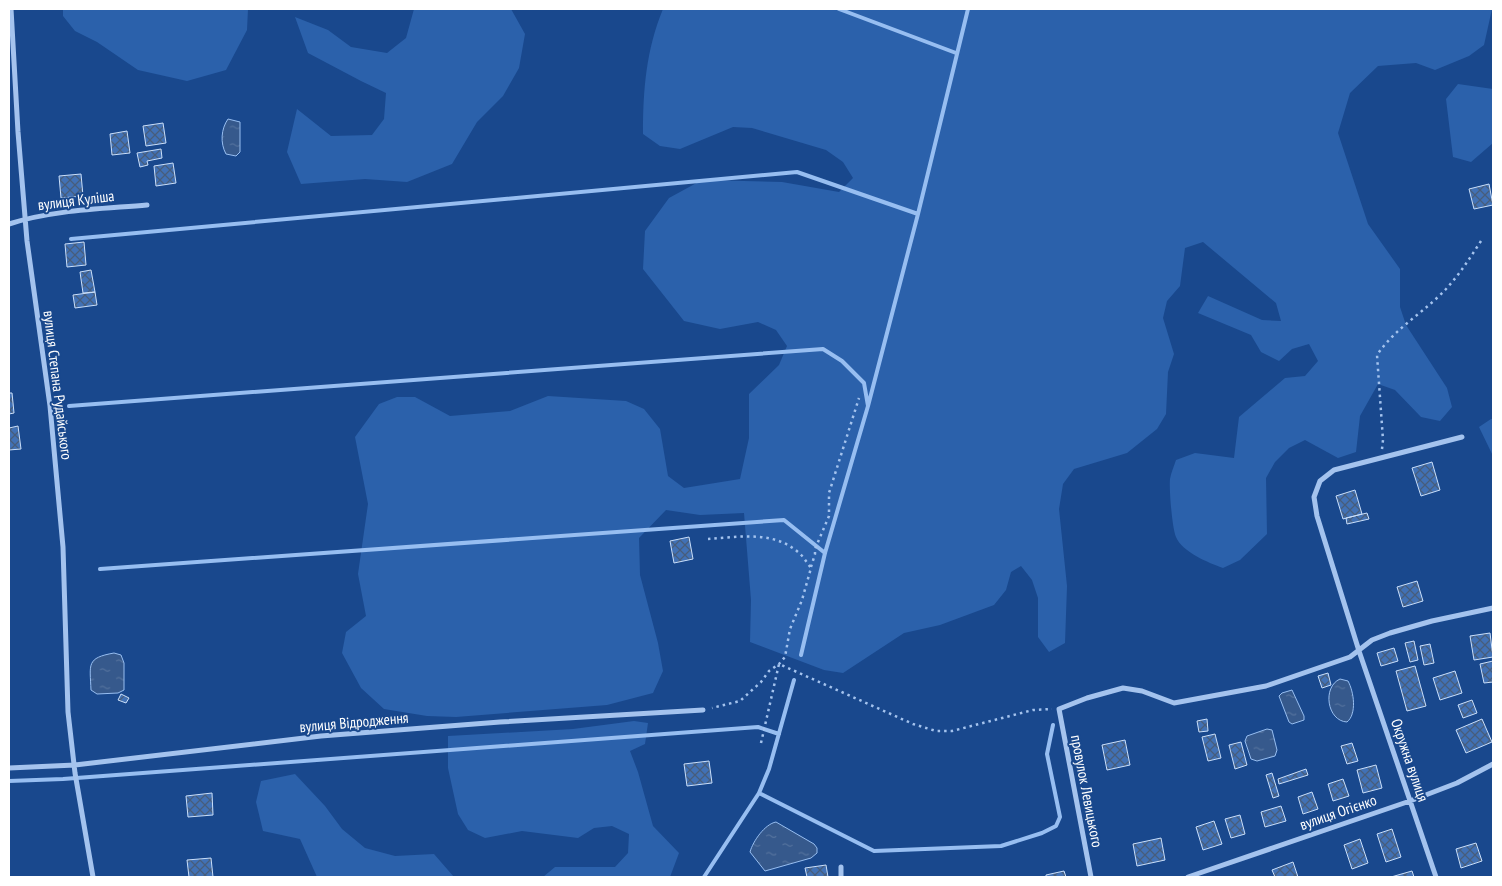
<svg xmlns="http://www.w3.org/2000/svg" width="1502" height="886" font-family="'PT Sans Narrow',sans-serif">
<defs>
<pattern id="water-ripples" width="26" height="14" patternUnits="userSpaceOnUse" patternTransform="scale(1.25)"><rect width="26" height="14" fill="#36598c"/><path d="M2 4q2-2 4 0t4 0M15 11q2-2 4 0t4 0" fill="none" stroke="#54729d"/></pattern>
<pattern id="building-cross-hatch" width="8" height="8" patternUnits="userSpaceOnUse" patternTransform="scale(1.25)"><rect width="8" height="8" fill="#4171b5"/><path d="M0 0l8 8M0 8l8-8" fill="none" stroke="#475d7b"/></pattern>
</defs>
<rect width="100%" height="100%" fill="#19488d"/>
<path fill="#2b61ab" d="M63 9H248L247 30 226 70 187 81 138 70 97 42 75 31 63 16Z
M414 9H511L525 34 519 68 503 96 477 122 452 164 407 182 365 179 301 184 287 152 297 109 331 136 372 135 384 119 386 93 361 81 308 53 295 17 328 30 351 47 387 53 406 38Z
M663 9H1492L1484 45 1469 56 1435 70 1416 63 1378 66 1350 93 1338 133 1368 224 1400 269V307L1406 325 1447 388 1452 407 1440 421 1421 417 1395 390 1378 384 1360 416 1356 452 1338 458 1305 440 1289 448 1275 462 1266 478 1267 534 1240 560 1223 568C1209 563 1182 552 1176 537 1172 528 1169 488 1170 479 1171 473 1174 466 1176 460L1195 453 1234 458 1239 417 1285 378 1305 376 1318 361 1309 344 1292 349 1279 361 1261 352 1251 335 1198 313 1208 296 1262 320 1281 321 1276 303 1203 242 1185 248 1180 286 1167 301 1163 318 1174 354 1168 372 1166 414 1157 429 1127 453 1074 469 1063 484 1059 509 1067 586 1065 643 1049 652 1038 637V598L1032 580 1021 566 1011 572 1006 590 994 605 940 625 904 633 843 673 824 670 750 642 751 600 744 513 700 515 666 510 639 538 640 575 658 643 663 671 653 693 607 705 456 717 427 716 384 709 361 688 342 653 346 632 366 616 358 574 368 504 355 437 379 404 397 397H415L450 416 510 411 548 396 626 401 644 409 660 429 668 476 684 488 740 479 749 438V394L779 365 787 346 776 330 758 322 720 329 684 321 643 269 645 231 669 198 702 180 782 182 839 192 853 178 843 162 826 150 752 128 733 127 680 149 660 146 643 134C643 90 646 50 663 9Z
M1458 84 1493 89V143L1471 162 1453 157 1446 99Z
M1491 419H1493V456L1479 427Z
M634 721 648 723 645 744 630 751 638 772 653 826 679 853 670 877H543L555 867H615L628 853 629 834 612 826 594 828 578 838 522 831 485 838 468 830 458 814 448 768V736L573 729Z
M295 774 325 806 342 829 365 848 395 856 434 854 454 877H317L300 839 263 831 256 802 261 781Z"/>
<path fill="url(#water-ripples)" stroke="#97bef1" d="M228 119 240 122V152L236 156 226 154C220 143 221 129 228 119Z
M114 653 121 655 124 663V690L118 693 97 694 91 690C90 664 86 658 114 653Z
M1340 679 1348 681C1354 692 1357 714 1347 722 1327 721 1322 687 1340 679Z
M1292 690 1304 716V720L1292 724 1289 722 1279 696 1282 693Z
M1267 729 1272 730 1277 750 1275 756 1257 761 1251 759 1245 741 1247 736Z
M776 822 814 844 817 848V853L811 858 765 871 750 852C753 841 765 824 776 822Z"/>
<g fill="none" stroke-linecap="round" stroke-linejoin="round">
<path stroke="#97bef1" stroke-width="4" d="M839 9 956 53
M71 239 797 172 918 214
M69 406 823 349 842 361 864 383 868 406
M100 569 784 520 825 553
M801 655 825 553 868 406 918 214 968 9
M9 781 63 779 758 727 779 734
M759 793 874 851 1001 846 1042 833 1056 826 1060 817 1047 754 1053 725
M704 877 759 793 769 769 794 680"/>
</g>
<path fill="url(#building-cross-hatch)" stroke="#cadffa" d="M163 123 166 143 146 146 143 126Z
M127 131 130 153 112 155 110 134Z
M161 149 162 158 147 161 148 165 140 167 137 153Z
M173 163 176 183 156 186 154 166Z
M81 174 83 196 61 198 59 176Z
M1489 184 1493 205 1474 209 1469 189Z
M84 242 86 265 67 267 65 244Z
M91 270 95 292 83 293 80 272Z
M95 292 97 305 75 308 73 295Z
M9 393H12L14 413 9 414Z
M18 426 21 449 9 450V428Z
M1432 462 1440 490 1421 496 1412 468Z
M1355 490 1362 514 1343 519 1336 496Z
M1367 513 1369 519 1347 524 1346 518Z
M689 537 693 559 674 563 670 541Z
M1417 581 1423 601 1403 607 1397 587Z
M1490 633 1493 657 1474 660 1470 636Z
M1414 641 1418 660 1410 662 1405 643Z
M1430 644 1434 663 1424 665 1420 646Z
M1394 648 1398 661 1381 666 1377 653Z
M1493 661V682L1484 683 1480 664Z
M1415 666 1426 706 1407 711 1396 671Z
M1455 671 1462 693 1440 700 1433 678Z
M1328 673 1331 685 1322 688 1318 676Z
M121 694 129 698 126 703 118 700Z
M1472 700 1477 713 1463 718 1458 705Z
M1207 719 1208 731 1199 732 1197 721Z
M1482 719 1492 742 1466 753 1456 730Z
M1215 734 1221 758 1208 761 1202 737Z
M1125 740 1130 765 1107 770 1102 745Z
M1241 742 1247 765 1235 769 1229 745Z
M1352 743 1358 761 1347 764 1341 746Z
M709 761 712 783 687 786 684 764Z
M1376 765 1382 788 1363 793 1357 770Z
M1306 769 1308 775 1279 784 1278 779Z
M1272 773 1279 796 1273 798 1266 775Z
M1343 779 1349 796 1333 801 1328 784Z
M1312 792 1318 809 1303 814 1298 797Z
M212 793 213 815 188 817 186 796Z
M1281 806 1286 821 1265 827 1261 812Z
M1240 815 1245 834 1231 838 1225 819Z
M1214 821 1222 844 1203 850 1196 827Z
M1392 829 1401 857 1386 862 1377 834Z
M1161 838 1165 860 1137 866 1133 844Z
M1360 839 1368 863 1352 869 1344 845Z
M1476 843 1482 861 1461 868 1456 849Z
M211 858 213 877H189L187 860Z
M1293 862 1298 877H1275L1272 870Z
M826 865 828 877H807L805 868Z
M1064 871 1066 877H1046V875Z
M1412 871 1414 877H1391Z"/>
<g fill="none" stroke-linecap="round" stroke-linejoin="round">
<path stroke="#a4c3ee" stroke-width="2.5" stroke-dasharray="2.5 4" stroke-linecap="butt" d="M1382 449 1383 440 1377 355C1394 330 1417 317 1439 296 1456 280 1468 261 1481 241
M708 539C738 537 774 530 799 553 804 557 807 563 811 568L802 600 790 629 785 657 779 664 769 671 761 682 740 701 712 708
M811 567 815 554V549L829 516V493L859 398
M761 743 779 664 913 724 936 731H952L1033 710 1052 709"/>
<path stroke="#a4c3ee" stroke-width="5" d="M11 9 18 132 27 241 50 406 63 547 68 712 75 773 93 877
M9 224C52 210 101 209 147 205
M9 768 75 765 321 736 500 722 703 710
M841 867V877
M1091 877 1059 709 1087 698 1123 688 1142 691 1174 703 1266 686 1350 657 1372 640 1390 633 1432 621 1493 608
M1188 877 1410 801 1457 783 1493 764
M1436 877 1359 651 1317 516 1314 497 1320 481 1334 470 1462 437"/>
</g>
<g text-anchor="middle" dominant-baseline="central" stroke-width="4" stroke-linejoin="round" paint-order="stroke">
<g font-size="15" fill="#fff" stroke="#19488d">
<text transform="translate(76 200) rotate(-7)">вулиця Куліша</text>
<text transform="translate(58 385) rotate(83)">вулиця Степана Рудайського</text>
<text transform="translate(354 722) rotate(-5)">вулиця Відродження</text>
<text transform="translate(1410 760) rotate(71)">Окружна вулиця</text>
<text transform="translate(1087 791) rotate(79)">провулок Левицького</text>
<text transform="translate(1338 812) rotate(-19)">вулиця Огієнко</text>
</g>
</g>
<rect width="1502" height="886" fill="none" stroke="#ffffff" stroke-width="20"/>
</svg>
